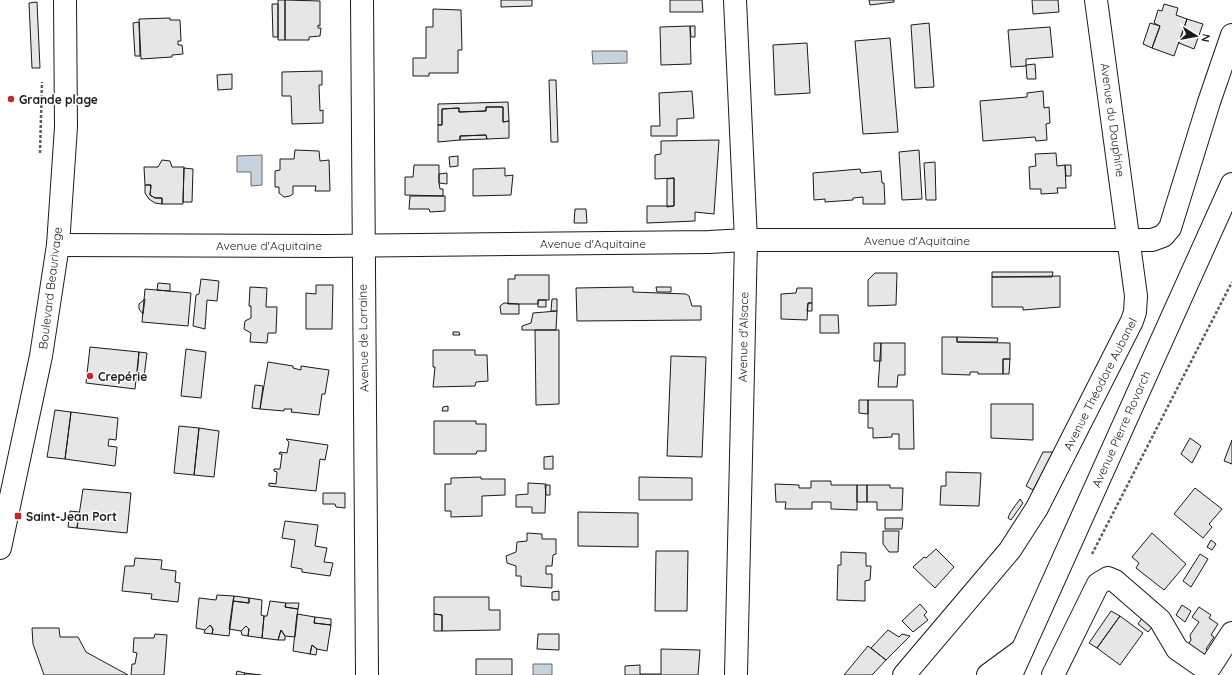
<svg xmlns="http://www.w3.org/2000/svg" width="1232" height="675" font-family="Quicksand,sans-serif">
<rect width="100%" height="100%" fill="#fff"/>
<path fill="#c6d2dc" stroke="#6a6a6a" d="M592 51H627V63L593 64Z
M262 155V185L251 186V172H237V156Z
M533 664H552V675H533Z"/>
<path fill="#e6e6e6" stroke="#1a1a1a" d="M278 0H285V40H278Z
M285 0 320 1V26L318 25V28H321L320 36 309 37V40H285Z
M501 0H532V6L501 7Z
M670 0H702L703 12H670Z
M869 0H894V2L870 5Z
M1032 0H1058L1059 12 1033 14Z
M37 2 40 68H32L29 3Z
M272 4H278V37H273Z
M1164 4 1178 8 1176 15 1187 19 1174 56 1152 48 1160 26 1154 23 1158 10 1162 11Z
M433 9 461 10 462 50H458V73H429V76H413V58H426V27H433Z
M170 18V20H180L181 41H178V45H182L183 54 172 55V57L141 59 139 19Z
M1187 19 1203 24 1194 49 1179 43Z
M139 22 140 56H135L133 23Z
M929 23 934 87 915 88 911 25Z
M1150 23 1160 26 1152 48 1143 44Z
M690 26H695V37H691Z
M690 26 691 64 661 65 660 27Z
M1050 27 1053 57 1026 59V66L1011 67 1008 30Z
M890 38 898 132 863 134 855 41Z
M807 43 810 93 775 95 773 45Z
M1035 64 1036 79H1027L1026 65Z
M322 71V85H319L320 111 323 110V123L292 124 291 96H282V72Z
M232 74V89L218 90 217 75Z
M549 80H556L558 142H551Z
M692 91 694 118 677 119V136H651V126H660L659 93Z
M1043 91 1044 108 1049 107 1050 123 1046 124 1047 140 1036 141 1035 137 983 141 980 101 1027 97V93Z
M508 102 509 121 503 122V107H486V111L459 112V108L442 109V125H438V104Z
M486 107H503V122L509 121V138L487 139 486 135 460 136V140L438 142V125H442V109L459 108V112L486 111Z
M486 135 487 139 460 140V136Z
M719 140 714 214 695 212V221L647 223V206H674V178L655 179V155L661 154V141Z
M295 150 319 151 320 161 329 160 330 191H315L316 186H293V194L290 196 284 197 279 193V187H275V171L280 170V159H294Z
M919 150 922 199 902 200 899 152Z
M1056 153 1057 166 1065 165 1066 188H1057L1058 193 1041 194V189H1030L1029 167 1036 166 1035 154Z
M458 156V166L450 167 449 157Z
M162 160 170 161 172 167H184L183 204H162V198H155L150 195 151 185H145L144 167H158Z
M935 162 936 200H926L924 163Z
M414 165H439V183L440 189H443V196L405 195V177H413Z
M1065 165H1071V176H1066Z
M184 168 193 169 192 202H183Z
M505 168V176L513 175 511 195 473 196V169Z
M860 169 861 173 881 171 882 183H884L885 204H863V197L853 198V200L825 202V199L814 200 813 173Z
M447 173V184L439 183V174Z
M674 178V206L667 207V179Z
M145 185H151L150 195 155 198H162V204L155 203 149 199 145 193Z
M410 196H445V211L430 212 429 209H409Z
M575 209H586L587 223H574Z
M992 272H1053L1052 277H992Z
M875 273H897L896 305 868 306V280Z
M515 275H549V300H538V304H508V279H515Z
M1060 276V307L1023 310V307H992V277Z
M201 279 219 281 217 301 207 300 205 329 193 326 196 295 199 294Z
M158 283 170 284V291L157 290Z
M316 285H333L332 329H306V293L316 294Z
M250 287 267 288 266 307H277L276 333H268L267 343 250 342 251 333 244 329 245 321 251 318V306H249Z
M633 287V292L686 294 689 296 692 306H701V320L577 321 576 288Z
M656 287H671V292H657Z
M797 288H812V303H808L807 320 781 319V294L796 293Z
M145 289 191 293 188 326 142 322Z
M145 299 143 314 139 309V304Z
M552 299H557V311H551Z
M538 300H546V307H538Z
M504 303 519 304V314H501L500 306Z
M808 303H812V311H807Z
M557 311 556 330H522V326L531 323 533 313Z
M820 315H838L839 333H820Z
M535 330H559V404L536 405Z
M453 332H459L460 335H453Z
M942 337H957V342L1010 343V359H1003V374H978V372H970V375L942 374Z
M957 337 998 338 997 342H957Z
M874 343H881V361H874Z
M881 343H905V375H898L897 387H878Z
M90 347 139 352 135 389 86 383Z
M186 349 206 352 201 398 181 396Z
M433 350H475V355H487L488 381 476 382 475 386 433 387 435 367H433Z
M139 352 147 353 144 377 137 376Z
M671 356 706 357 702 457 667 456Z
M1003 359H1010L1009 374H1003Z
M268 362 293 366V368L301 370V366L329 370 325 394H322L319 415 291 412 292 409H284V411L260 409Z
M255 385 263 386 260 409 252 408Z
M859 400H868V414L859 413Z
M868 400H913L914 449H899V434H892V437L873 438V428H868Z
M991 404H1033V440L991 438Z
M448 406V411H442L443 407Z
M55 410 71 412 65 459 47 457Z
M71 412 118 418 116 440 109 439 108 446 117 447 115 466 65 459Z
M434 421H476V424H486V451H477L476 454H434Z
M179 426 199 428 194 475 174 473Z
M199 428 219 431 214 477 194 475Z
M1190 438 1201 446 1192 463 1181 454Z
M286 439 328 445 325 460 320 459 316 491 269 486V483L276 484 277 472 274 471V469H280L282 454H279L280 452 287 453 289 442Z
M1232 440V464L1224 461Z
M1043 452H1053L1033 490 1026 486Z
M553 456V469H544V457Z
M946 472 981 473 979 506 940 505 941 486H946Z
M481 477V479H505V495L482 496V516L451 517V511H445V484H451V478Z
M639 477 692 478V500H639Z
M811 481H831V485H857V510L831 509V502H812V509H785L786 502H776L775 484 799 485V488H811Z
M528 483 546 484 545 513H532V507H516V495L528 494Z
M545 485H550V495H546Z
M857 485H867V502H857Z
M867 485H890V488H903L902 510H877V502H867Z
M1195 488 1222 509 1209 524 1212 527 1203 538 1174 514Z
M83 489 131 493 127 533 77 528Z
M323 493H345V508L336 507 335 504H323Z
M1020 499 1023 503 1011 520 1008 518 1010 513Z
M70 511 79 512 77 528 68 527Z
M578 512 638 513V547L578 546Z
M885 518H903L902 529H885Z
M285 521 318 525 315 546 327 548 324 562 333 563 330 576 302 572V569L291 567 295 540 282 538Z
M883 531H899L898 552H889L883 544Z
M527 533 542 534V539H556V554L553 555 552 566H546V574H552V588L521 586V576H516V566L507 563 506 556 516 552 517 542 527 541Z
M1152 533 1186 564 1164 590 1136 568 1139 563 1132 557Z
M1211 540 1216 544 1212 550 1207 547Z
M936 549 954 567 935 588 913 567 924 557 926 558Z
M656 551H688L687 611H655Z
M841 552 866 553V566H871L870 580 865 581V601L837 600 838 565H841Z
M1200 554 1208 559 1191 587 1183 581Z
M135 558 162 560 161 569 176 571 175 582 180 583 178 602 151 599 152 594 122 591 125 566H134Z
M559 591V600H552V592Z
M217 595 234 596 229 636 212 634 213 629 210 625 205 630 196 628 199 598 216 600Z
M234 596 249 598V603L233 601Z
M434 597H489V610H500V630L442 631V615L434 614Z
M249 598 262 600 261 615 264 616 262 638 248 636 249 629 246 626 241 631 229 629 233 601 249 603Z
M270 601 286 603 285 607 298 609 295 637 285 636 281 630 278 640 262 638 264 616H267Z
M286 603H299L298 609 285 607Z
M920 604 927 612 924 615 928 620 913 632 902 621Z
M1182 605 1191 611 1185 622 1176 615Z
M1199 607 1211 615 1209 618 1218 624 1211 635 1214 637 1206 649 1210 652 1203 662 1185 649 1191 640 1190 635 1199 622 1192 617Z
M1111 611 1120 616 1097 648 1089 643Z
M297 614 315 617 314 623 331 625 327 651 317 649 312 645 310 654 293 651Z
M434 614 442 615V631H434Z
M1120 616 1143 633 1120 665 1097 648Z
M315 617 331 619V625L314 623Z
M1143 617 1154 625 1148 632 1138 624Z
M210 625 213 629 212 634 204 633 205 630Z
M246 626 249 629 248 636 242 635 241 631Z
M32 628H59L60 637H78L86 652 128 675H44L33 644Z
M281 630 285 636V640H278Z
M888 630 899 637 902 634 910 636 886 660 871 648Z
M155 634 167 635 164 675H131L132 664H135L137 653 133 652 134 638H154Z
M538 634H559V650L537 649Z
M312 645 317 649 316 655 310 654Z
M868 646 886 660 872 675H844Z
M661 649 700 650 698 675H625V666L640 665V674H661Z
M476 659H512V675H476Z
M237 671 245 673 244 675H236Z
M245 673 261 675H244Z"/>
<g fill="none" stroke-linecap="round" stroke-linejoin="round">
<g stroke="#1a1a1a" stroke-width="24">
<path id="minor" d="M362 0 367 675
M735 0 746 240 736 675
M58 245 327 246 709 242 746 240H1152L1163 236 1170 228 1209 102 1232 35
M904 675 1010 550 1037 508 1132 321 1135 312 1136 296 1096 0
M988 675 1022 650
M1053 675 1098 584 1108 578 1115 581 1160 620 1177 649 1203 667H1210L1232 633"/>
</g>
<g stroke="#1a1a1a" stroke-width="24">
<path id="major" d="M0 548 41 356 58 245 66 127 65 0
M1011 675 1232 184"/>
</g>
<path stroke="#5f5f5f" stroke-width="2.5" stroke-dasharray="3 2" stroke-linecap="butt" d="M40 153 42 82
M1092 554 1232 282"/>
<use href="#minor" stroke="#fff" stroke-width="22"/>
<use href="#major" stroke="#fff" stroke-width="22"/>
</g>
<g fill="#c62828" stroke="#fff" stroke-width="1.5">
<circle cx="11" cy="99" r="4"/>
<circle cx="90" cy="376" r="4"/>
<rect x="14" y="512" width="8" height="8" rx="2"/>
</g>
<g text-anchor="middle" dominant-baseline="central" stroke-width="3" stroke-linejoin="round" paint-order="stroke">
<g font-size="12" font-weight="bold" fill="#1a1a1a" stroke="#fff" text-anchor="start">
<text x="19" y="99">Grande plage</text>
<text x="98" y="376">Crepérie</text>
<text x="26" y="516">Saint-Jean Port</text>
</g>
<g font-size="12" fill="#1a1a1a" stroke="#fff">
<text transform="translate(1113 120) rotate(82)">Avenue du Dauphine</text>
<text x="917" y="240">Avenue d'Aquitaine</text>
<text x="593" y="243">Avenue d'Aquitaine</text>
<text x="269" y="245">Avenue d'Aquitaine</text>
<text transform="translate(50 288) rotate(-83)">Boulevard Beaurivage</text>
<text transform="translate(743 337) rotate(-89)">Avenue d'Alsace</text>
<text transform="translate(363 338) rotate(-91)">Avenue de Lorraine</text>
<text transform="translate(1100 384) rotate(-63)">Avenue Théodore Aubanel</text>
<text transform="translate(1121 429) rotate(-66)">Avenue Pierre Rovarch</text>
</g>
</g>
<g transform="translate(1196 36) rotate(101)" stroke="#ffffff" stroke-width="3" paint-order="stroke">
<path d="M0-3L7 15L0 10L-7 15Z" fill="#1a1a1a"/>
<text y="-6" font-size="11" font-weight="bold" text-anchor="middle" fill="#1a1a1a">N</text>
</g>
</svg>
